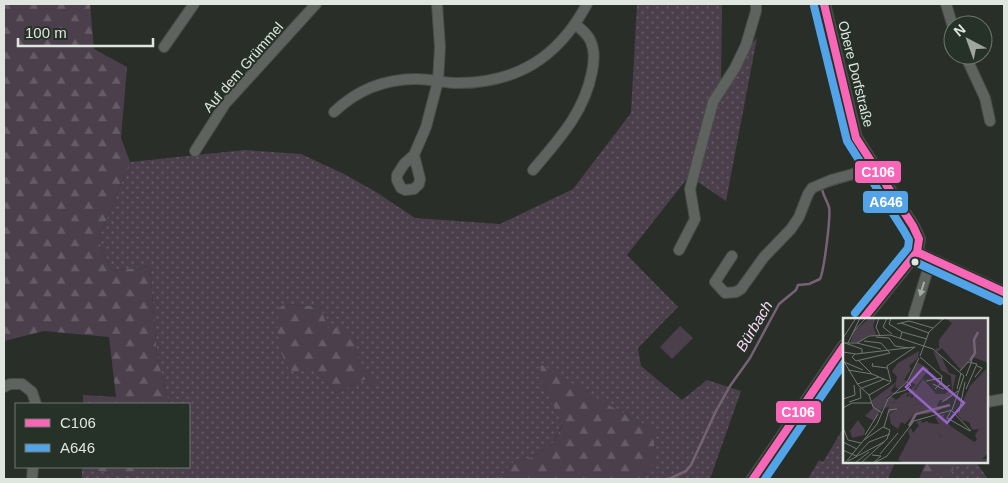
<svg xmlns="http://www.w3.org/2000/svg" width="1008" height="483" font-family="Helvetica,sans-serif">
<defs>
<pattern id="grass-dots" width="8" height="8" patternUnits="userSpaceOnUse" patternTransform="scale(1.25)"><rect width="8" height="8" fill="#4c3f4c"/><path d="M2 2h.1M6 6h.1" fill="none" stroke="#655b65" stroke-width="1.8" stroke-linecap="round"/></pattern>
<pattern id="forest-firs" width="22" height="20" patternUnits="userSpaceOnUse" patternTransform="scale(1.25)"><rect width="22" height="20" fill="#4c3f4c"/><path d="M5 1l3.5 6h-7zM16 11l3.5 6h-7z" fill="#655b65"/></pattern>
</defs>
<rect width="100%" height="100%" fill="#292e29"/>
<path fill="url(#grass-dots)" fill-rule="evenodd" d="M637 4H722L721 82 757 38 726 201 689 176 627 255 678 307 638 348 641 366 682 400 707 380 741 391 710 479H641L654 463V430L605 403 542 382 563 424 552 444 533 457 512 463 499 479H82V470L132 475 135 467H189V404H169L157 355 150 266 112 271 98 240 130 162 245 150 301 154 344 174 376 192 415 218 500 224 573 189 631 113ZM285 304 320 307 328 329 355 337 358 361 371 387 366 379 336 393 313 366Z
M844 427V462H895L888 479H808L819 460 823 462Z
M926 462H976L988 479H919Z"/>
<path fill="url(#forest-firs)" d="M4 4H90L94 49 127 67 121 138 130 162 98 240 112 271 150 266 157 355 169 404H83V395L116 397 109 337 44 331 4 341Z
M285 304 320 307 328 328 343 327 355 337 358 361 376 381 372 388 366 379 336 393 313 366 297 373 289 370C277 346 277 335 278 309Z
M540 364 605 403 654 430V463L641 479H499L512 463 533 457 552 444 563 425 542 382Z
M926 462H955L950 479H919Z
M82 467H135L133 475 82 470Z"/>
<path fill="#4c3f4c" d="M680 326 693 338 672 359 660 347Z"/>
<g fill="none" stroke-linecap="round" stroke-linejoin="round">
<path stroke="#766275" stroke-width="2.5" d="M828 186 855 178
M669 479 686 471 691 465 716 411 730 386 750 358 779 304 796 290 798 285 809 284 820 279C824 271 831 216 829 207 827 201 823 195 822 189L823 187"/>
<g stroke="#474c47" stroke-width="12">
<path id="minor" d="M946 4 953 27
M164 47 194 4
M965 55 985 98 990 121
M334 112C357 90 384 79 416 79 429 79 441 82 454 83 516 84 558 58 587 4
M195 151 225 104 316 4
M414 155 420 179 419 184 414 189 405 190 401 188 397 180V175L404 164 414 155 426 127 438 81 440 47 437 4
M533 170C559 139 584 113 592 72 594 62 595 51 591 42 588 34 582 30 576 25
M679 250 695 219 690 189 713 102 735 68 746 45 756 11V4
M917 252 1004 292
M732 256 715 282 725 293 736 292 741 289 764 257 791 229 799 217 808 194 812 188 831 180 853 174 872 165
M914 319V315L931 259
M4 387 10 384H22L32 392 36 404
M987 402 1004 399
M32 479 33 467"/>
</g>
<g stroke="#474c47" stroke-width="14">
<path id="tertiary" d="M824 4 856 138 913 226 919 239 917 252 863 319
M753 479 844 346"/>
</g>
<use href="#minor" stroke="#5f635f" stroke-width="10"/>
<use href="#tertiary" stroke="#5f635f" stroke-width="11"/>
<g stroke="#263127" stroke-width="11">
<path id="bus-1" d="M824 4 856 138 913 226 919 239 917 252 863 319
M917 252 1004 292
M753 479 844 346"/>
</g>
<g stroke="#263127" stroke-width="11">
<path id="bus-2" d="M814 6 847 141 904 231 909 240 908 248 855 313
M913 261 1000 301
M765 479 844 363"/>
</g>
<use href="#bus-1" stroke="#fa66b7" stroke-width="8"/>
<use href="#bus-2" stroke="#53a3e8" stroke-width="8"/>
</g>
<defs><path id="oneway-solid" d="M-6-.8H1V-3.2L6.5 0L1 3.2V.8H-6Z" transform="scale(1.25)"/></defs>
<use fill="#a5aba5" href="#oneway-solid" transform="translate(922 289) rotate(107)"/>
<circle fill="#dfe6df" stroke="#263127" stroke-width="2" cx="915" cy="262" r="4.5"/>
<g text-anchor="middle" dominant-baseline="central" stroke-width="4" stroke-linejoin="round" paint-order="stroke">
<g font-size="14" fill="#dfe6df" stroke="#263127">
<text transform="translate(243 67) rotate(-49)">Auf dem Grümmel</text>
<text transform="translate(856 74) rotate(76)">Obere Dorfstraße</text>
</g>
<g font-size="15" font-style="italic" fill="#fcd7f7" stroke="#263127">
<text transform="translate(754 326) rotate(-59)">Bürbach</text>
</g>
</g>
<g transform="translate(843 318)">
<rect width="145" height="145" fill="#292e29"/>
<path d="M76 33 75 40 66 48 68 51 61 62 64 63 56 71 52 69 54 59 49 53 55 45ZM80 61 93 76H102L107 72 110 78 103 83 97 82 94 87 97 92 91 95 72 97 65 103 71 95 91 91 89 84 87 87 69 86 70 76 64 77 67 72H73ZM53 64 48 73 50 75 42 81 48 78 53 82 57 79 59 84 43 85 31 103 22 98 30 90 28 83ZM102 96 99 102 104 100V105L109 109 99 119 84 105 96 106 92 99ZM15 102 22 112 21 117 9 120 7 113Z" fill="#4c3f4c"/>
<path d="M102 0H145V45L130 39 118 52 99 30 94 34 92 31 96 30V22L109 5ZM90 33 98 38 106 55 113 57 109 75 108 58 98 52ZM74 44 86 51 69 74 67 72 73 67 65 62ZM143 51 145 135 139 141H145V145H62L55 142 67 119 65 113 68 110 70 115 76 107 73 104 78 102 79 105 84 103 98 119 109 109 131 124 134 122 132 117 136 111 129 112 126 104 119 102 114 96 127 68ZM64 74V79L70 76 67 79 74 82 69 86 87 87 90 83 92 90 71 95 62 106 58 104 55 111 48 106 46 96 55 91 44 96 46 88 40 92 43 85 58 84 57 78Z" fill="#4c3f4c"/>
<path d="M27 0H33L30 8 34 18 26 17 17 24H8L10 14Z" fill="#4c3f4c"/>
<path fill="none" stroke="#766275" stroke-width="2.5" d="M127 43 132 35 131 22 135 14M66 108 73 96 107 87"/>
<path fill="none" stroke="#727872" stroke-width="1" d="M36 0 33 9 37 18M44 0 40 9 49 16M48 0 46 6 59 14 57 21M83 0 101 1M58 5 86 15M54 6 66 3 90 10M10 14 23 0M59 14 84 21M33 19 46 20 52 28 66 30M0 20 13 0M0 25H14L26 18 47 17 90 31 121 58 109 92M2 25 19 31V35M5 25 17 0M14 25 38 31M0 34 13 36 72 29M12 36 9 39 13 43 47 35 38 25 21 23M77 38 86 14 101 0M77 39 99 58 98 65 92 71M0 42 15 67 26 77 30 89 39 95M15 42 29 56 48 64M1 44 20 52M30 45 29 48 44 50M5 52 29 56M117 53 125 44 134 46 123 71M123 58 129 43M132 59 139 50 134 48M83 63 99 60M48 64 44 48 72 29M64 64 76 40M14 66 36 59M90 66 100 71 107 67M19 70 41 61M114 71 118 55M50 76 63 72 68 67 64 64M26 77 47 65M0 81 12 77 11 67M6 84 18 80 17 70M99 84 115 73M0 90 9 85H28M108 93 104 100 127 113M109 93 128 113M116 94 122 64M41 109 46 92 54 91M1 112 5 122 18 125M22 117 35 96M0 124 14 131M0 132 13 138 26 124 47 116M37 136 55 115M29 137 38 138 30 145M5 143 41 124M2 145 34 106 45 81 64 64M12 145 26 134M18 145 44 121 47 112 40 109 21 122M31 145 44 138 71 103 109 92"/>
<path fill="#9964c9" fill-opacity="0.15" stroke="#9964c9" stroke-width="2.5" d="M80 50 121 85 104 105 63 69Z"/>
<rect width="145" height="145" fill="none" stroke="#dfe6df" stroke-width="2.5"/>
</g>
<g stroke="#263127" stroke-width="2">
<rect x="854" y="160" width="48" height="24" rx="5" fill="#fa66b7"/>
<rect x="862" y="190" width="47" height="24" rx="5" fill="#53a3e8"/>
<rect x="775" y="400" width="47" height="24" rx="5" fill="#fa66b7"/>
</g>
<g font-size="14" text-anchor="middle" font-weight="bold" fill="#fff">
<text x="878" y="177">C106</text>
<text x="886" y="207">A646</text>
<text x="798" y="417">C106</text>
</g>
<rect width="1008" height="483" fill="none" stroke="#dfe6df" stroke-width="10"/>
<rect x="15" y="403" width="175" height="65" fill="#263127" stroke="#707971"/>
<rect x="25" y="419" width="25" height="8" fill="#fa66b7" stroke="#707971"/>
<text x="60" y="428" font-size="15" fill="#dfe6df">C106</text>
<rect x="25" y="444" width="25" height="8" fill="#53a3e8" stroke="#707971"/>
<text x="60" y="453" font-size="15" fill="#dfe6df">A646</text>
<g transform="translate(968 40) rotate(319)"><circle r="24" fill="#263127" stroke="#707971"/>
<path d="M0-4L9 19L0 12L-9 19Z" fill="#9fa69f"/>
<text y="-8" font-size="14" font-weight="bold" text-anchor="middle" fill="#dfe6df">N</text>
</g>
<path d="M18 38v8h135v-8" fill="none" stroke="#dfe6df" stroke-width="2.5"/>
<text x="25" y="38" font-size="15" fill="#dfe6df" stroke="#263127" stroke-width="4" paint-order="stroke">100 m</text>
</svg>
